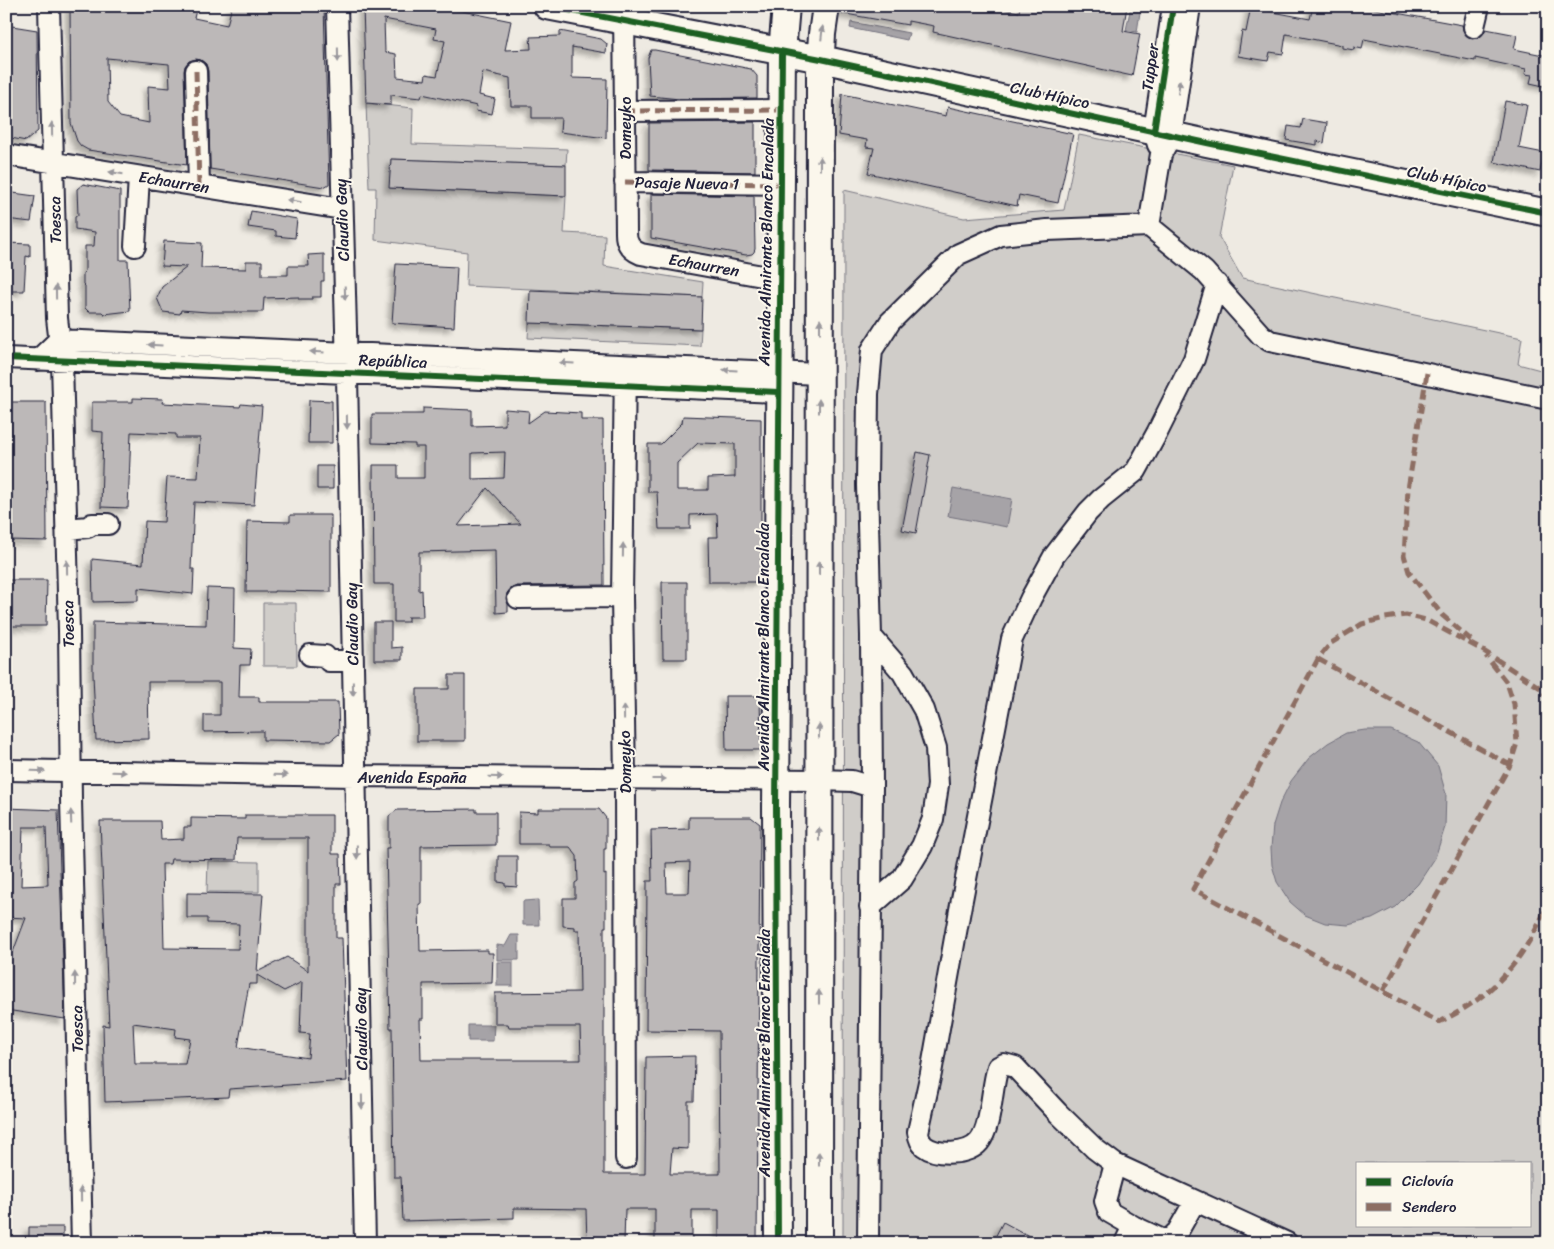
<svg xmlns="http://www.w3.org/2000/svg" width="1554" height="1249" font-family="Sriracha,sans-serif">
<defs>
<filter id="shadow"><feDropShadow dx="-4.5" dy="4.5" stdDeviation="2.5" flood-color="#0004"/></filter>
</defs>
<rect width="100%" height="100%" fill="#eeeae2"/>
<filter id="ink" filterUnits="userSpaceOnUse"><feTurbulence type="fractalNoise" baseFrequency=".02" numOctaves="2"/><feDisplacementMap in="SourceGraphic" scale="10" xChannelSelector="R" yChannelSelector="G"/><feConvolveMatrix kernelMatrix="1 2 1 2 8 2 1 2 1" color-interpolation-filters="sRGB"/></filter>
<g filter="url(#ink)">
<path fill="#d0cdc9" stroke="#797882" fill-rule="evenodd" d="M366 103 413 108 412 144 567 149 566 165 391 159 390 188 566 196 564 233 605 235 604 266 703 282 702 297 466 286 467 252 375 240 376 188H369Z
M1079 135 1233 165 1219 237 1242 278 1522 338 1518 364 1548 372V1243H843L844 190 964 218 1064 210ZM1358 1163H1530V1225H1358Z
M529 323 701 329 700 346 528 338Z
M263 603H296L297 666H263Z
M208 861 259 862V892H207Z"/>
<path fill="#a6a3a7" stroke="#716f7c" d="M1131 6H1141L1137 32 1126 30Z
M851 22 909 33 907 40 850 28Z
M953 488 1012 499 1007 527 948 516Z
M1365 730H1391L1418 742 1438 766 1446 794 1445 827 1435 858 1418 884 1395 907 1372 919 1348 925 1325 923 1305 915 1290 902 1277 882 1272 865 1271 848 1273 825 1280 803 1291 781 1309 758 1328 743 1346 733Z
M538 900 539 925H523V901Z
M511 935H519V960H497V945L505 946Z
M497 962H513V986H497Z
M468 1025H494L493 1041H468Z"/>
<path fill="#bcb8b8" stroke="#22223b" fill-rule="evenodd" filter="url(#shadow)" d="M70 6H197L194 18 227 25 232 6H324L329 184 324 187 210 169 208 71 206 64 201 60 196 59 189 61 185 66 184 71 187 165 88 150 81 146 77 141 71 123ZM107 58 169 64 170 88 148 86 149 123 120 117 108 102Z
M363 6H438L511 21 505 50 531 49 530 37 560 36V31L601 39 607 44 606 53 572 47V78L607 79 606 138 560 132 561 118H532V106H511L510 78 483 72 479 95 495 99 492 114 476 111 477 106 422 94 421 98 391 95V105L366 103ZM384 19 436 29 434 39 445 41 437 76 426 74 425 80 397 77 396 54 385 52Z
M841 6H988L1019 12 1020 6H1127L1123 31 1140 34 1132 76 933 32 934 26 908 21V25L840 13Z
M1251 6H1269L1268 11 1310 19 1313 6H1358L1462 25 1463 30 1466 35 1472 39 1477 38 1482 35 1486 29 1517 35 1514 49 1548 56V87L1530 83 1532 75 1525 74 1526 69 1475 58V61L1364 39 1362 49 1354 47V50L1342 48V45L1286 34 1283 54 1270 52 1268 61 1238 56 1242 31 1246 32Z
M12 26 37 30 38 131 26 141 6 137V29L11 30Z
M651 50H655L751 69 757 76V98L680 99 650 96 648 58Z
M842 94 946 116 948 107 1073 134 1058 203 1019 195 1017 206 868 173 874 148 866 147 867 140 839 135Z
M1505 101 1527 105 1519 148 1544 153 1540 172 1494 162Z
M1303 119 1327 123 1324 143 1317 141V145L1286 140 1288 126 1301 128Z
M755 122V172L649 170V123Z
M391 159 566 165V196L389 188Z
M83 184 120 191V260H128L130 311 104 314 102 312H89L85 308V286L83 284V273L85 271V246H94L95 232 75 229V217L78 215 77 189Z
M6 192 35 196 31 222 6 219Z
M651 194 754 196 755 249 754 252 752 254 746 255 651 238Z
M251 211 297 219 295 238 276 236V231L248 227Z
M164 241 202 243 201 268 246 269V261H262V275H288V266H309L308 255 324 254V281H321V297H312V299H298V297L264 298 263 312H208L181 310 180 314 163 312 157 298 162 287 187 267 162 266Z
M6 243 30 244V257L26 256 24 291H8V283H6Z
M396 264 457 267 454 327 392 323Z
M530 290 702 297 701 329 529 323Z
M133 398 163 399 162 403 240 407 241 404 262 406 254 505 194 502 191 569H194L193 594 138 588V601L93 602 92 559 143 564 145 521 164 522 167 477 198 478 200 438H176V434L131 432 128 508 101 507 103 432 92 431V402H133Z
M309 400 332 401V443H308Z
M11 402H46L47 541 9 540V493H6V437H11Z
M423 408 472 410V426L505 425V409L529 411 528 423 545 411 581 413V420H603L604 585 517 586 512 588 507 593 506 599 508 604V612L496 613 495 550 419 552V591L422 590 423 617H408V622H394V584H374L373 465H398V478H424V447H415V444L372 443V414H423ZM505 452 504 478 472 479V453ZM487 488 521 524 458 526Z
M683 416 761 419V582H709L708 537H718L717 514 690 515V529H659L657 492H648V444H661L682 423ZM698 443 735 444V477L708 478V490H677V463Z
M917 452 930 455 916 533 902 530Z
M317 466H333V489H317Z
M290 515H331V592L274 591V592H246L247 521 290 522Z
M7 580H47L46 626H6Z
M662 582H687V659H663Z
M207 588 235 589 234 648 251 649 250 665H240L239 697H259V702H338L339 734 330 741 263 740V731L204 732V715H220V682H148L149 739 96 740 93 675V622L206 625Z
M374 622H391V648L402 647V660H374Z
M449 675H465V741H417V689H449Z
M725 696H760L761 750H726Z
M6 808 58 810 65 1019 6 1010V951L13 952 26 918 6 917ZM23 827H46L48 885 21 886Z
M476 809V812H496V845L421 846V904H419L420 951 488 950V953H493L492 983 423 984V1019H420L421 1060H581L580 1027H509L508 1024H495V993L580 992 579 930H575V927L563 926V898H575V883L578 881 577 856 570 847H550L549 844H519V812L538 813V809H599L606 818V849H604V875L606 874V927H604V1174H645L646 1057 695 1056 694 1101H688V1149L672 1148 670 1174H720L719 1031 646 1030 647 881H652L651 830 689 829V817H751L760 824 757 1243H719V1210H692V1243H655V1209H625L624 1243H587L586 1209 514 1208V1218L403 1221 401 1177H394L392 1028H390L386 848H389V816L397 810ZM690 862 689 893H667L666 863Z
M245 815H332V854H340L341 884H336V938H342L347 1081 229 1089 228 1097 105 1102 103 1025 109 1026 100 821H160L161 840 184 839V827H191V818L245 819ZM237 838H308V971L287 957 257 972 263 894 187 893V918H207V923L239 924 238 949 164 948 162 864H170L171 859 236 860ZM257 975 284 991 302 982 300 1033 310 1034 308 1058 238 1047 249 984H257ZM133 1023 176 1029 175 1037 190 1039 185 1064H135Z
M498 856H517V887L505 886V883L498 882Z
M1003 1222 1042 1243H992Z
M29 1227H63V1243H29Z"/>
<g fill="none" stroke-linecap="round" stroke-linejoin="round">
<g stroke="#22223b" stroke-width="24">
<path id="minor" d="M49 6 57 318 62 361 69 631 71 800 82 1243
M337 6 346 329 365 1243
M624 6 626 233C626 244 631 250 641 254L779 279
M1474 27 1479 6
M196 71 199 186
M625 111 781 110
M1158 145 1154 131 1173 6
M6 155 342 209
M625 182 780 184
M1149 226 1161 154 1171 136 1190 6
M135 246 139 177
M1217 284 1194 359 1157 433 1136 471 1101 499 1088 512 1054 556 1031 598 1012 639 960 910 931 1073 918 1132C919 1138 920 1142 924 1146 937 1156 968 1155 979 1142 992 1126 991 1088 998 1067L1004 1064 1015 1067 1058 1113 1095 1149 1115 1164 1287 1243
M6 358 778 392
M38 360 59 340 819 374
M625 366 622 597 625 779 626 1158
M66 529 88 527 92 524H108
M518 598 622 597
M310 655 325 656 329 661H352
M6 770 355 776 819 780 852 781 872 787
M870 907 902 879 922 846 933 819 938 785 936 748 924 710 903 673 871 636
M1115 1164 1105 1201 1109 1212 1133 1226 1163 1240 1171 1238 1178 1231 1195 1201
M868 1243 872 787 871 636 867 485 868 394 872 350 890 322 959 254 1001 235 1047 230 1149 226 1204 271 1261 335 1270 341 1548 399
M1125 1243 1133 1226"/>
</g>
<g stroke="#22223b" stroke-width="30">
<path id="major" d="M547 6 821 59 1207 143 1548 213
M778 1243 776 808 782 52 786 6
M819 1243 820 71 822 34 826 6"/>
</g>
<use href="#minor" stroke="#fbf7ec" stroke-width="20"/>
<use href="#major" stroke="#fbf7ec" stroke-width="26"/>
<path stroke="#8d6e63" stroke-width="5" stroke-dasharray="10 5" stroke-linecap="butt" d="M196 71 199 186
M625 111 781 110
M625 182 780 184
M1427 373 1408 489 1404 555 1409 572 1442 615 1471 640
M1318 659 1510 765
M1548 701 1542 689 1482 650 1426 620 1406 615 1385 618 1362 624 1331 643 1318 659 1193 889 1439 1022C1495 996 1524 959 1548 904
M1383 991 1510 765 1517 743 1514 704 1507 683 1486 656"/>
<g stroke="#fbf7ec" stroke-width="9">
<path id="cycleway" d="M547 6 821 59 1207 143 1548 213
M1154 131 1173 6
M6 358 778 392
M778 1243 776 808 782 52"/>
</g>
<use href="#cycleway" stroke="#1b5e20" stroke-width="6"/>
</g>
<defs><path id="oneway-solid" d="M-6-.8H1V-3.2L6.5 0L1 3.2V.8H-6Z" transform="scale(1.25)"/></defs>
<g fill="#99979c">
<use href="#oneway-solid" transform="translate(822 33) rotate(-84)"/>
<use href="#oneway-solid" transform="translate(338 55) rotate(89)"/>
<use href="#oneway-solid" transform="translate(1179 87) rotate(-82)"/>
<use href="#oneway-solid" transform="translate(52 129) rotate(-91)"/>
<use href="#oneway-solid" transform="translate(820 163) rotate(-90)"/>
<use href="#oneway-solid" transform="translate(116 173) rotate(-171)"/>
<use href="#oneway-solid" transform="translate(294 201) rotate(-171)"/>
<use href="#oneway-solid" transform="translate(56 292) rotate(-91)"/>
<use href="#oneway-solid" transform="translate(345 293) rotate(88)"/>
<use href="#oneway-solid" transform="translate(820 326) rotate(-90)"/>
<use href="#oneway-solid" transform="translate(155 345) rotate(-177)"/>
<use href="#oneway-solid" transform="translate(317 352) rotate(-177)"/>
<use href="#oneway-solid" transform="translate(567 363) rotate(-177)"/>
<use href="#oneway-solid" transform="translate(730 370) rotate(-177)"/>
<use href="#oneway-solid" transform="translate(819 406) rotate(-90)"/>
<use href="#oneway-solid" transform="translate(347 422) rotate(89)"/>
<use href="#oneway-solid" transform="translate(623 550) rotate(-89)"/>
<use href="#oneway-solid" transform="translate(67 567) rotate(-91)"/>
<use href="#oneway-solid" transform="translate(819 568) rotate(-90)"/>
<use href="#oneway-solid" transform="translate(353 689) rotate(89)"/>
<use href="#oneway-solid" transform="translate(624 712) rotate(-91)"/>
<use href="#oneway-solid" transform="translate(819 731) rotate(-90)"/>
<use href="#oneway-solid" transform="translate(38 771) rotate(1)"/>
<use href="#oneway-solid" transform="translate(119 772) rotate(1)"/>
<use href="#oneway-solid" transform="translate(281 775) rotate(1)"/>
<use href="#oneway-solid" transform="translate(496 777) rotate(1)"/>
<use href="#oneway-solid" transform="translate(659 779)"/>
<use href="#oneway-solid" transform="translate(71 817) rotate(-92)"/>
<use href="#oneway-solid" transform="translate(819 834) rotate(-90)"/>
<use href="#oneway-solid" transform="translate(357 852) rotate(89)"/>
<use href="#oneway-solid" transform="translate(75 979) rotate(-91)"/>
<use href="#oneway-solid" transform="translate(819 997) rotate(-90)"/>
<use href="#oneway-solid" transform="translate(362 1102) rotate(89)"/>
<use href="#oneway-solid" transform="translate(819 1159) rotate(-90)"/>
<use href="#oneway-solid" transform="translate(81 1194) rotate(-91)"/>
</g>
</g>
<g text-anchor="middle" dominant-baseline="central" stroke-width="4" stroke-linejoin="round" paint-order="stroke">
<g font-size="16" fill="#22223b" stroke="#fbf7ec">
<text transform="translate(1150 67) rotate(-82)">Tupper</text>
<text transform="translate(1050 95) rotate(12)">Club Hípico</text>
<text transform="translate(625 128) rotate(-90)">Domeyko</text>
<text transform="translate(1447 179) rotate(12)">Club Hípico</text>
<text transform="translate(174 182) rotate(9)">Echaurren</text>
<text transform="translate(687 183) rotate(1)">Pasaje Nueva 1</text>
<text transform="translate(55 220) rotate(-91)">Toesca</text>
<text transform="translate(342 220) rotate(-92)">Claudio Gay</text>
<text transform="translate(766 242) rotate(-89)">Avenida Almirante Blanco Encalada</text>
<text transform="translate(704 265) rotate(10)">Echaurren</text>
<text transform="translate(393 361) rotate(2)">República</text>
<text transform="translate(68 624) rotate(-91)">Toesca</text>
<text transform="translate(352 624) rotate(-91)">Claudio Gay</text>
<text transform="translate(763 647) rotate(-90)">Avenida Almirante Blanco Encalada</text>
<text transform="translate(625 762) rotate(-91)">Domeyko</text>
<text x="412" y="777">Avenida España</text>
<text transform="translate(77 1029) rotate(-91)">Toesca</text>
<text transform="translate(361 1029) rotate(-91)">Claudio Gay</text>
<text transform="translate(764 1053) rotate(-90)">Avenida Almirante Blanco Encalada</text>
</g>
</g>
<rect width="1554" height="1249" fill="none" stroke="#fbf7ec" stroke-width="25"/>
<rect x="12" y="12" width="1529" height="1224" fill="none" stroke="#22223b" stroke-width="2" filter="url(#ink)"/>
<rect x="1356" y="1162" width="175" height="65" fill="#fbf7ec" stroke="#a4a2a5"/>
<rect x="1366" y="1178" width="25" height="8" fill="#1b5e20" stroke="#a4a2a5"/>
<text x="1402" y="1186" font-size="15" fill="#22223b">Ciclovía</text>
<rect x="1366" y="1203" width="25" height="8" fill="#8d6e63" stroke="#a4a2a5"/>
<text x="1402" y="1212" font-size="15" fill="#22223b">Sendero</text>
</svg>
